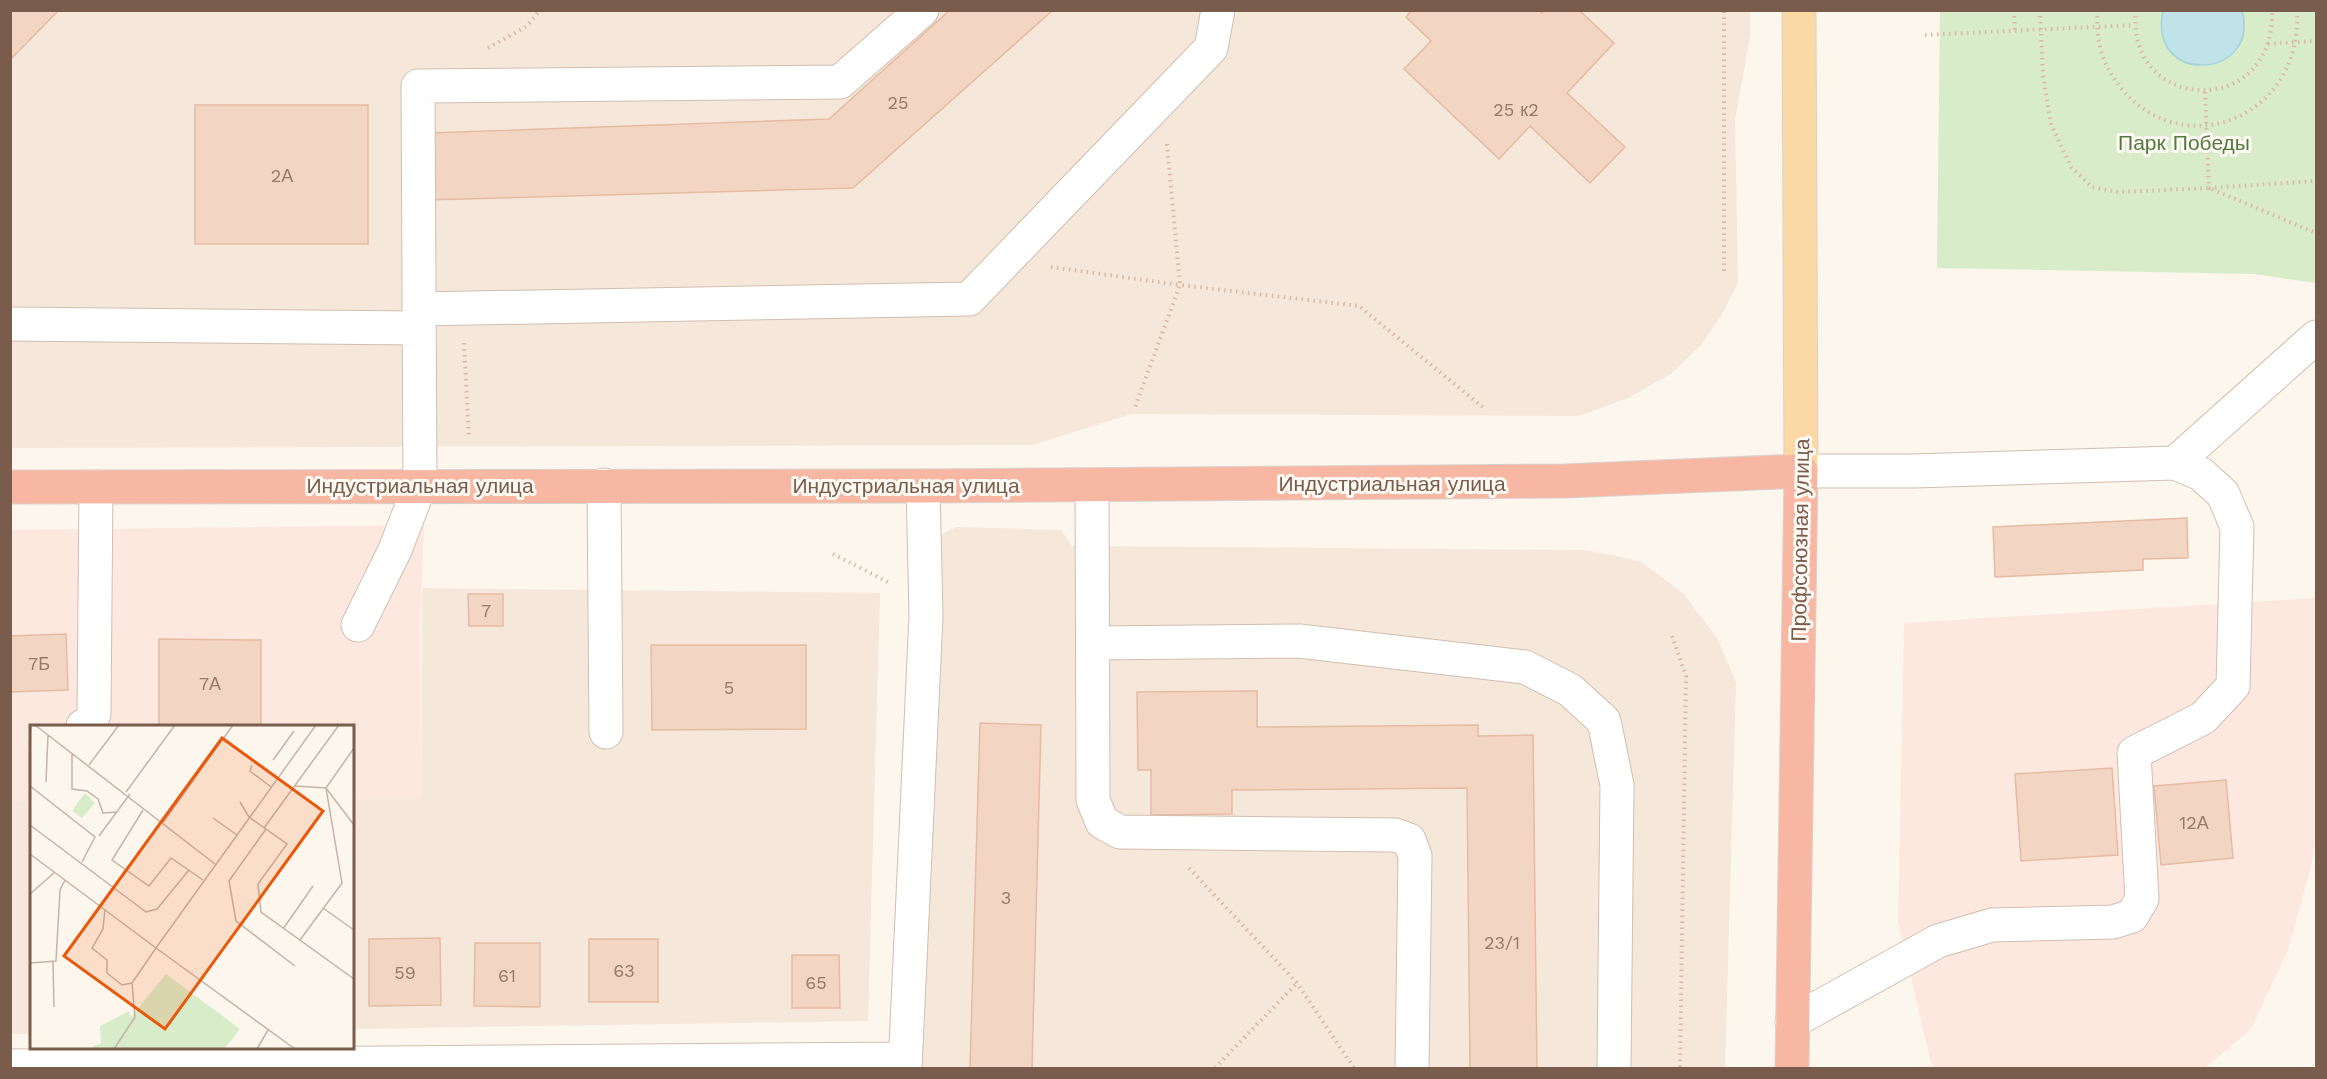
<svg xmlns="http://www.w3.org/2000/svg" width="2327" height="1079" font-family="'Work Sans',sans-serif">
<rect width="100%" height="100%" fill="#fdf6ec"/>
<path fill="#f5e8da" d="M10 11H1750V36L1735 121 1738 283 1721 316 1700 346 1671 374 1628 398 1579 416 1131 414 1033 445 11 448Z
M957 527 1061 530 1072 546 1586 550 1640 561 1683 593 1717 638 1736 682 1725 1068H922L936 543 944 533Z
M422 588 880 593 868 1021 353 1029 352 799H421Z
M10 801H31V1034H11Z"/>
<path fill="#fde8e0" d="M424 525 420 624 421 799H353L352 726H32L31 801H11L10 530Z
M2316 598V831L2312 864 2288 950 2251 1029 2205 1068H1935L1931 1063 1898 922 1904 623Z"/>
<path fill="#d8ecc9" d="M1940 11H2316V283L2254 274 1937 268Z"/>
<path fill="#bfe3e8" stroke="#a5d3da" stroke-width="1.5" d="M2163 11H2242C2261 79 2147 87 2163 11Z"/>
<path fill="#f3d5c3" stroke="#e6bba3" stroke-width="1.5" d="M10 10H59L10 60Z
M950 10H1053L853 188 427 200 428 133 829 119Z
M1412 10H1540L1542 13 1545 10H1579L1614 43 1567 93 1625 147 1590 183 1530 126 1499 159 1404 69 1431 41 1406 17Z
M195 105H368V244H195Z
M2187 518 2188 558 2143 559V570L1995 577 1993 527Z
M468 594H503V626H469Z
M66 634 68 690 10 692V636Z
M159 639 261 640V726H159Z
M651 645H806V729L652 730Z
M1257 691V727L1478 725V736L1533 735 1537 1068H1470L1467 788 1232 790V814L1151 815V770H1138L1137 692Z
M980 723 1041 725 1032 1068H970Z
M2112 768 2118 855 2021 861 2015 774Z
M2226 780 2233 858 2161 865 2154 786Z
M440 938 441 1005 369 1006V939Z
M589 939H658V1002H589Z
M475 943H540V1007L474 1006Z
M792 955H839L840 1008H792Z"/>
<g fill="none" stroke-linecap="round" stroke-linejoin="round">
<g stroke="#d1beb0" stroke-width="35">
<path id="minor" d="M419 309 969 299 1211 48 1218 10
M10 324 418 328
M2175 463 2316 337
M604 485 606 732
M1092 485 1093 800 1102 822 1120 832 1395 835 1409 840 1415 856 1412 1068
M358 625 395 550 420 485 418 86 840 82 922 10
M1093 643 1299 641 1525 667 1570 690 1604 721 1617 785 1614 1068
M83 726 91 722 94 714 96 487
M1792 1022 1938 941 1992 925 2113 922 2132 916 2142 899 2134 753 2203 718 2233 686 2237 527 2223 494 2201 474 2175 463 1913 471H1801
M10 1066 905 1059
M905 1068 926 616 923 486"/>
</g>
<g stroke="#dad1cd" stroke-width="35">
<path id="major" d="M1799 10 1801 471"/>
</g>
<g stroke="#dad1cd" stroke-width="35">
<path id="highway" d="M10 487 923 486 1565 481 1801 471 1792 1068"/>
</g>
<path stroke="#d9b8a5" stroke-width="4" stroke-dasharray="1.5 4.5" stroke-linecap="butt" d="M2014 10 2015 31
M2040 10 2043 76 2051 124 2071 167 2092 187 2118 192 2209 188 2316 233
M2098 10C2095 31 2100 55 2110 72 2167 170 2304 125 2297 10
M2136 10C2124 113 2276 121 2272 10
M1925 35 2134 25
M2268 44 2316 41
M488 48 527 26 540 10
M2205 92 2209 188 2316 181
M1167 144 1180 285 1359 306 1485 409
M1051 267 1180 285 1135 407
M1724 271V10
M464 343 469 438
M833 554 890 583
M1672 636 1686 676 1680 1068
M1189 868 1297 983 1354 1068
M1215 1068 1297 983"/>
<use href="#minor" stroke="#fff" stroke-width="33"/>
<use href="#major" stroke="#fbd9a5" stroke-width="33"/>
<use href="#highway" stroke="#f7b7a3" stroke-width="33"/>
</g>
<g text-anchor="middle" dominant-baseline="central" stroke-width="6" stroke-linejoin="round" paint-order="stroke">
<g font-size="18" fill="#987a6a">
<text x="898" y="102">25</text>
<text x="1516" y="109">25 к2</text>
<text x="282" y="175">2А</text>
<text x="486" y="610">7</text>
<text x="39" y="663">7Б</text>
<text x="210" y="683">7А</text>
<text x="729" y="687">5</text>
<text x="2194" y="822">12А</text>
<text x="1006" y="897">3</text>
<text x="1502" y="942">23/1</text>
<text x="624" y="970">63</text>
<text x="405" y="972">59</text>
<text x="507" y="975">61</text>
<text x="816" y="982">65</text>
</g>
<g font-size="21" fill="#537a41" stroke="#fffaf3">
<text x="2184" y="142">Парк Победы</text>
</g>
<g font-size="21" fill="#7a5c4d" stroke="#fffaf3">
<text x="1392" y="483">Индустриальная улица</text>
<text x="420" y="485">Индустриальная улица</text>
<text x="906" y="485">Индустриальная улица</text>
<text transform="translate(1800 540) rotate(-89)">Профсоюзная улица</text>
</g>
</g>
<g transform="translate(30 725)">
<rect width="324" height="324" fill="#fdf6ec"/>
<path d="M55 68 65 78 52 93 42 86ZM136 249 210 304 194 324H58L71 318 70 301 99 286 101 292Z" fill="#d8ecc9"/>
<path fill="none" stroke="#c5b3a7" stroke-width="1.5" d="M5 0 185 139M42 28V64L57 66 68 74 73 88 87 87M0 32 1 0M243 35 264 6M59 40 89 0M222 40 220 46 241 62M16 57 18 10M0 61 65 112 52 137M265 61 296 63 324 100M96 67 145 0M210 77 219 92 257 119 228 159 231 187 324 254M113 85 82 135 119 161 141 133 173 155M183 93 207 110M132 99 203 0M0 100 116 187 127 184 159 145M234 103 309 0M236 104 199 156 206 196 265 241M69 111 100 69M0 129 126 223 286 0M0 169 25 147M293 183 324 205M75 184 73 204 62 223 77 235V248L92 260 102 258 126 223M253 204 283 161M270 215 312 158 296 63 324 23M126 223 265 324M23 237 24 282M0 238 26 236 30 165 35 155M84 324 105 292 102 258M227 324 238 305"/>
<path fill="#e8590c" fill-opacity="0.15" stroke="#e8590c" stroke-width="3" d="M192 13 293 86 135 304 34 231Z"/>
<rect width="324" height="324" fill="none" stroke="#7a5c4d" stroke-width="3"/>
</g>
<rect width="2327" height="1079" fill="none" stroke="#7a5c4d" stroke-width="24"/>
</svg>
